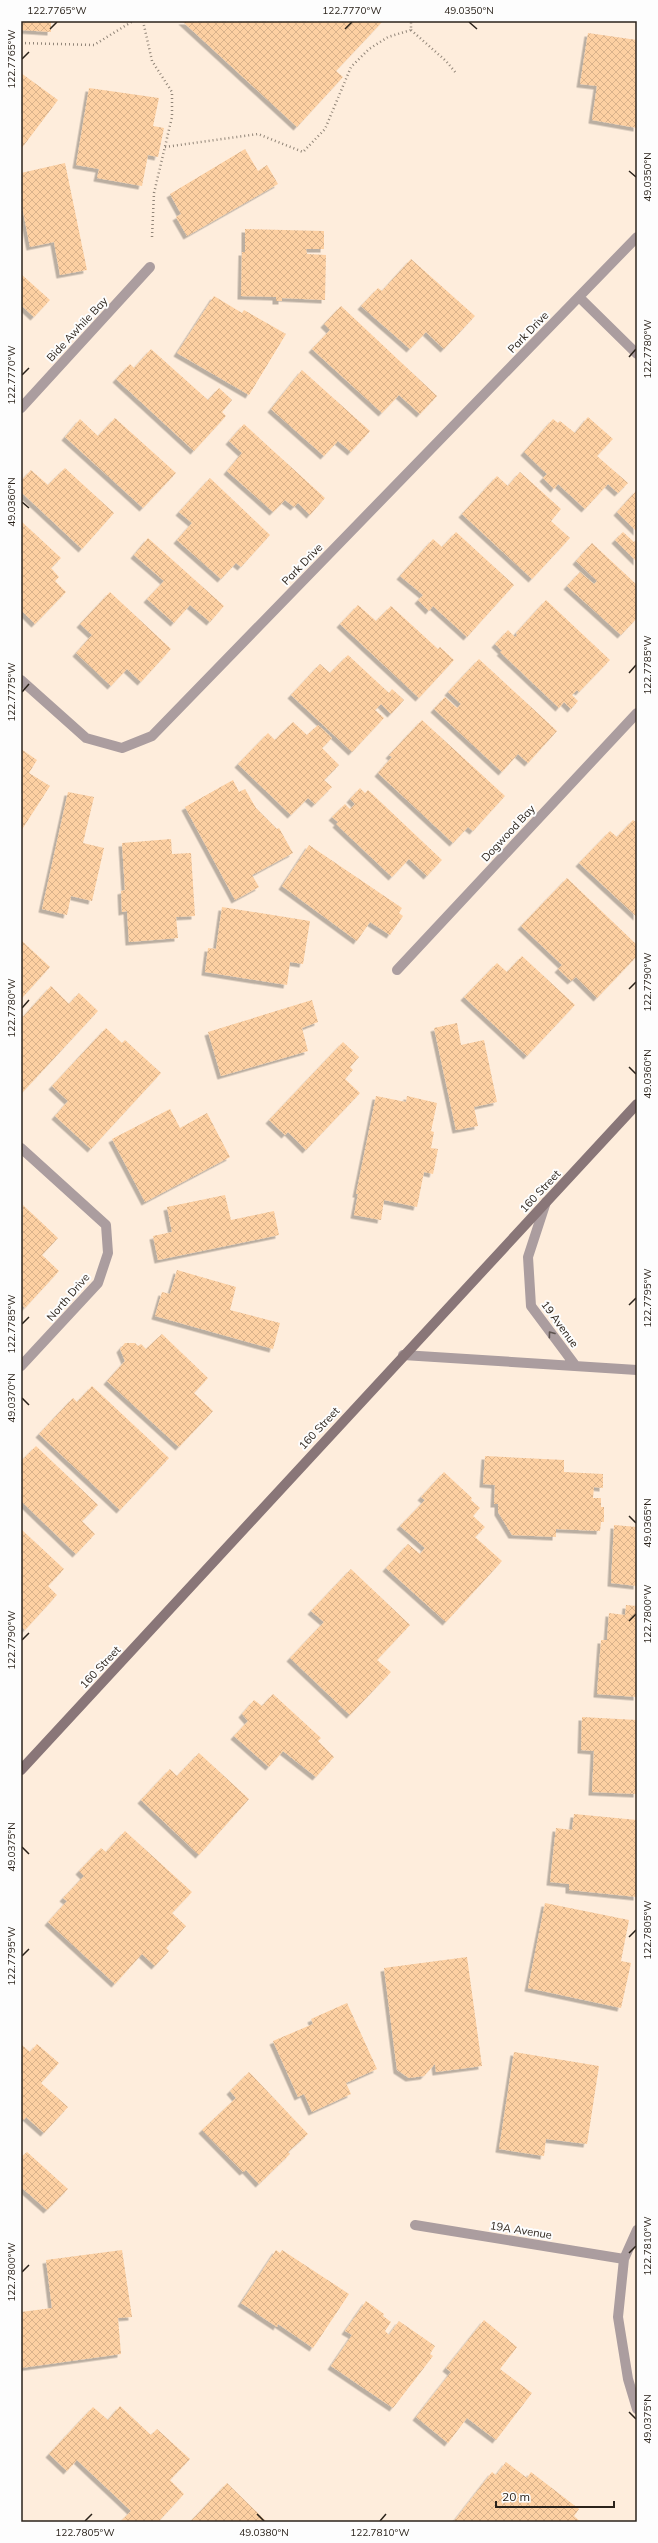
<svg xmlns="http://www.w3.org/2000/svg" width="658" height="2543" font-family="Mulish,sans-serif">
<defs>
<pattern id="building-cross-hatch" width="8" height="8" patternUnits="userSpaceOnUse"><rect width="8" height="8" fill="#fdd0a2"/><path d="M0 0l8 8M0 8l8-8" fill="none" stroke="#d9b28b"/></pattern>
<filter id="shadow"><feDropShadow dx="-3.5" dy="3.5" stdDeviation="0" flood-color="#0004"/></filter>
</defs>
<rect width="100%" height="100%" fill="#feeddc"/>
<path fill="url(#building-cross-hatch)" filter="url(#shadow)" d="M21 21H51V32L21 30Z
M182 21 285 22 383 21 336 71 343 77 297 127Z
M588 33 637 40V128L592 120 597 86 580 84Z
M21 73 58 100 21 149Z
M89 88 159 98 153 126 164 128 158 157 148 155 142 186 97 178 99 169 76 165Z
M245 149 258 171 267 165 278 184 187 236 176 217 181 214 170 194Z
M65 163 87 270 60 275 54 242 30 247 21 201V173Z
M245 229 324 231V249H306L307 254 326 255 325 300 282 298V301H276V297L241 296 242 252H245Z
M411 259 475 316 444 349 426 332 410 349 361 306 378 288 382 291Z
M21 274 50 300 34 317 21 305Z
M214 296 242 313 244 310 286 334 249 395 177 353Z
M341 306 437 396 420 414 399 395 382 413 312 349 330 330 324 324Z
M151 349 208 400 219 388 232 400 222 412 226 416 194 451 116 379 130 364 134 368Z
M302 370 370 431 351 452 338 441 324 456 271 409Z
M588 417 613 439 597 456 628 483 618 493 608 484 585 509 558 484 554 489 543 478 547 474 524 452 553 419 558 423 560 421 575 433Z
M115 418 176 473 143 508 65 437 80 419 98 436Z
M244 424 325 498 310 515 298 503 294 507 285 500 273 512 227 471 242 453 229 441Z
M65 468 114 513 82 549 21 492V481L31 470 48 485Z
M520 472 561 509 551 521 570 538 532 579 462 514 497 476 508 486Z
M210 478 270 535 241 567 236 563 221 579 177 540 192 523 179 512Z
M637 490V532L617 512Z
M21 521 61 558 51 568 59 577 55 581 66 592 35 624 21 610Z
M456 532 514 585 467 637 433 606 429 611 418 600 423 595 400 576 433 539 442 547Z
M623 532 634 542 637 539V562L615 540Z
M148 538 224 606 210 622 190 605 174 623 147 599 164 581 134 555Z
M592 543 637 585V618L621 635 567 586 580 572 594 584 597 581 576 561Z
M110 592 171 649 141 682 127 669 111 686 76 653 92 635 80 624Z
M546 600 610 660 579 692 577 690 572 695 578 701 571 709 564 702 559 708 500 652 502 651 495 644 508 630 515 637 517 635 516 633Z
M358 605 376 621 391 606 438 649 440 647 454 660 419 698 340 624Z
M348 655 389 693 392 689 404 700 391 714 381 704 375 710 384 718 352 752 291 695 320 664 330 673Z
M479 659 557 731 528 763 518 754 502 772 434 709 445 697 457 708 461 704 448 692Z
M422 720 505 796 473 831 468 827 453 843 378 773 392 757 389 755Z
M293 722 307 735 318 725 332 738 322 748 339 765 324 780 332 787 315 804 308 798 291 815 238 764 268 733 275 740Z
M21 749 37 760 29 773 50 786 21 831Z
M233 780 239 792 245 789 256 808 277 829 279 828 293 853 252 875 259 887 235 900 185 807Z
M360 788 365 793 368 790 442 860 427 876 409 859 392 877 336 824 338 822 332 817 345 804 350 809 355 804 350 799Z
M68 792 94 797 83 843 104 848 92 901 71 896 67 915 42 909Z
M633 820 637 823V917L579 863 610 831 617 837Z
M171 839 172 854 191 853 195 916 176 917 178 938 129 942 127 911 122 912 121 891 125 890 122 843Z
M309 845 402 908 399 913 403 916 390 935 370 922 357 941 282 886Z
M567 878 637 945V956L597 998 576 977 571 981 558 969 562 965 521 926Z
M222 907 310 921 303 964 290 962 287 985 205 972 208 948 216 949Z
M21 940 50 967 21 999Z
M522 956 575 1005 527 1056 464 997 497 963 507 972Z
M51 986 69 1004 79 993 98 1011 21 1094V1019Z
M312 1000 318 1022 302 1028 308 1051 221 1076 208 1032Z
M457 1023 461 1045 484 1040 497 1102 474 1107 478 1126 456 1130 434 1028Z
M106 1028 122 1043 125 1040 161 1073 91 1149 55 1116 68 1101 52 1086Z
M343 1042 359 1057 350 1067 353 1070 345 1079 360 1093 306 1150 288 1132 285 1135 269 1120Z
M376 1096 406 1102 407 1096 437 1103 431 1131 434 1132 431 1148 438 1149 433 1174 424 1172 417 1207 384 1200 381 1220 354 1215 358 1194H356Z
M170 1109 180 1128 207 1113 230 1157 145 1202 112 1139Z
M225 1195 231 1220 274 1211 279 1235 158 1260 153 1236 172 1232 167 1207Z
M23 1205 58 1238 42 1255 59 1271 25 1308 21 1304Z
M177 1270 236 1287 230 1310 280 1323 273 1349 155 1316 162 1292 170 1294Z
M162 1334 208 1378 194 1393 213 1411 179 1447 107 1381 125 1361 120 1349 125 1343H135L138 1346 141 1344 146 1349Z
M92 1386 169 1458 120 1510 39 1434 73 1398 77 1402Z
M36 1446 98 1505 82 1521 95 1534 76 1554 21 1501V1461Z
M485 1456 564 1460V1472L603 1474V1488L594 1487 593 1498H601V1507H604V1522H601L600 1531 556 1529V1537L512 1535 498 1512V1504H494L495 1485 483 1484Z
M444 1472 472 1498 471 1500 480 1508 473 1516 485 1527 475 1537 502 1561 446 1622 386 1568 408 1544 420 1554 425 1548 400 1526 425 1500 421 1497Z
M614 1525 637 1527V1586L611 1583Z
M21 1529 64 1569 48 1586 57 1595 25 1630 21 1626Z
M351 1569 410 1625 377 1660 391 1672 350 1715 290 1658 324 1622 311 1611Z
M626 1605 637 1606V1697L597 1694 601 1640H607L609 1613 625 1615Z
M273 1694 321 1738 318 1741 334 1757 316 1777 283 1751 269 1767 234 1736 248 1721 242 1714 254 1700 262 1706Z
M582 1717 637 1720V1794L592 1792 594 1751 581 1750Z
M199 1753 249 1799 199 1855 141 1800 170 1769 177 1776Z
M574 1814 637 1820V1897L569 1890V1884L550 1882 556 1828 572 1830Z
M125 1831 192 1892 172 1913 186 1926 166 1948 169 1951 155 1966 142 1954 115 1984 48 1922 67 1901 63 1898 84 1876 79 1871 101 1848 106 1852Z
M545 1903 629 1920 621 1961 631 1963 621 2008 528 1988Z
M467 1957 482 2066 436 2072 435 2064 424 2076 409 2078 397 2070 384 1968Z
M347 2003 377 2069 346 2083 351 2094 312 2112 304 2094 298 2097 273 2041 313 2024 311 2019Z
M21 2044 30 2052 37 2044 59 2063 41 2083 68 2107 44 2133 26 2117 24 2120 21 2118Z
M514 2052 599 2066 587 2144 546 2139 544 2156 499 2149Z
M249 2072 308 2134 288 2152 290 2154 259 2184 246 2170 243 2172 202 2130 236 2098 230 2091Z
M27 2152 68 2189 47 2210 21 2187V2157Z
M122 2250 132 2317 118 2318 121 2354 21 2368V2312L52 2308 46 2260Z
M276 2250 280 2253 282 2250 349 2294 313 2348 278 2324 277 2327 241 2303Z
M366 2301 384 2314 383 2316 391 2322 385 2331 389 2335 399 2321 435 2346 430 2354 433 2356 393 2408 331 2366 352 2335 345 2331Z
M484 2320 517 2347 500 2369 532 2393 496 2440 467 2418 448 2443 416 2417 451 2372 446 2368Z
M120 2406 151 2435 157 2429 190 2459 170 2480 184 2494 158 2522H120L131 2511 77 2460 67 2471 49 2454 93 2407 108 2420Z
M506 2462 527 2478 531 2472 579 2509 574 2516 581 2522 454 2521 492 2472 496 2475Z
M227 2483 267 2522H190Z"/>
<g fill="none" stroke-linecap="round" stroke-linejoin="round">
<path stroke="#918578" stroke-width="2.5" stroke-dasharray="1 3" stroke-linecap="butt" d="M143 21 152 61 172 92V117L154 193 152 237
M411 30 446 61 456 73
M21 43 94 45 133 21
M165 147 258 134 303 152 325 129 351 67 369 49 388 37 411 30V21"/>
<path stroke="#ab9d9f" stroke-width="10" d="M579 297 637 354
M21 408 150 267
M21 680 86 738 122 748 152 736 637 237
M397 970 637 713
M21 1148 106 1225 108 1253 98 1283 21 1366"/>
<path stroke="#ab9d9f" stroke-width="10" d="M546 1202 528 1257 531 1306 575 1365
M403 1355 637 1370
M415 2225 624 2259
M637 2230 624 2259 618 2317 628 2379 637 2409"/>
<path stroke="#897678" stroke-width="10" d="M21 1770 637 1104"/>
</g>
<defs><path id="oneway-chevron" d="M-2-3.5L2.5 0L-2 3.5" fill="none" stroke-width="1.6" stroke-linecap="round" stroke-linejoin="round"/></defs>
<use stroke="#5e5450" href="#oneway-chevron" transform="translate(551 1334) rotate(-127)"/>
<path fill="none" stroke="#2b231b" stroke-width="1.5" d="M469 22 477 29M50 29 57 22M345 29 352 22M22 59 29 52M629 171 636 177M629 357 636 349M22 375 29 368M22 502 29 508M629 673 636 665M22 692 29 684M629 989 636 982M22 1008 29 1000M629 1067 636 1074M629 1305 636 1298M22 1324 29 1317M22 1398 29 1405M629 1516 636 1523M629 1621 636 1614M22 1640 29 1633M22 1847 29 1854M629 1937 636 1930M22 1956 29 1949M629 2253 636 2246M22 2272 29 2265M629 2412 636 2419M257 2514 264 2521M85 2521 92 2514M380 2521 386 2514"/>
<g text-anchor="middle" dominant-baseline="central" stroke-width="4" stroke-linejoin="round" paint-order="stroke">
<g font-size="11" fill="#2b231b" stroke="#fdfdfd">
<text transform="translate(77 329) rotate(-47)">Bide Awhile Bay</text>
<text transform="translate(528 332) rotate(-46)">Park Drive</text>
<text transform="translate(302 564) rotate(-46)">Park Drive</text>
<text transform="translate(508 833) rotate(-47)">Dogwood Bay</text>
<text transform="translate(540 1191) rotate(-47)">160 Street</text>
<text transform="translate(68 1297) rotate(-49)">North Drive</text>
<text transform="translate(560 1324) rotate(54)">19 Avenue</text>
<text transform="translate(319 1428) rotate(-47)">160 Street</text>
<text transform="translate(100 1667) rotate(-47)">160 Street</text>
<text transform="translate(521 2230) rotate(9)">19A Avenue</text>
</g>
</g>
<rect width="658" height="2543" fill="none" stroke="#fdfdfd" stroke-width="44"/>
<path d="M496 2501v6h118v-6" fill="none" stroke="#2b231b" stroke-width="2"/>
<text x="502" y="2501" font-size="12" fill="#2b231b" stroke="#fdfdfd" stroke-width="3" paint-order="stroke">20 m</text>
<rect x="22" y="22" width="614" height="2499" fill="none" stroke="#2b231b" stroke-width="1.5"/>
<g font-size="10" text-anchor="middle" fill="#2b231b">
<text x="57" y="14">122.7765°W</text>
<text x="352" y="14">122.7770°W</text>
<text x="469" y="14">49.0350°N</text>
<text transform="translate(11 59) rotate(-90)" y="4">122.7765°W</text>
<text transform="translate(647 177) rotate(-90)" y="4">49.0350°N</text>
<text transform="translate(647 349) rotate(-90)" y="4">122.7780°W</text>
<text transform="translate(11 375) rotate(-90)" y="4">122.7770°W</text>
<text transform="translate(11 502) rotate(-90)" y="4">49.0360°N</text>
<text transform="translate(647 665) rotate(-90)" y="4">122.7785°W</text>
<text transform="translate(11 692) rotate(-90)" y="4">122.7775°W</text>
<text transform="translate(647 982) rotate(-90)" y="4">122.7790°W</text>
<text transform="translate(11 1008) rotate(-90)" y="4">122.7780°W</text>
<text transform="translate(647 1074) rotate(-90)" y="4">49.0360°N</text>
<text transform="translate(647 1298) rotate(-90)" y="4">122.7795°W</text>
<text transform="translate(11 1324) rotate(-90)" y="4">122.7785°W</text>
<text transform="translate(11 1398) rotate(-90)" y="4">49.0370°N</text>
<text transform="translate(647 1523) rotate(-90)" y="4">49.0365°N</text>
<text transform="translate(647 1614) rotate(-90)" y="4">122.7800°W</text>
<text transform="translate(11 1640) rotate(-90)" y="4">122.7790°W</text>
<text transform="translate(11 1847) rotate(-90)" y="4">49.0375°N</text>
<text transform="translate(647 1930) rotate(-90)" y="4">122.7805°W</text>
<text transform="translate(11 1956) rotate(-90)" y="4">122.7795°W</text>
<text transform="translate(647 2246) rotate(-90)" y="4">122.7810°W</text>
<text transform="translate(11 2272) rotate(-90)" y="4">122.7800°W</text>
<text transform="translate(647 2419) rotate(-90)" y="4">49.0375°N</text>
<text x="85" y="2536">122.7805°W</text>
<text x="264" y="2536">49.0380°N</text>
<text x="380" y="2536">122.7810°W</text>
</g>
</svg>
